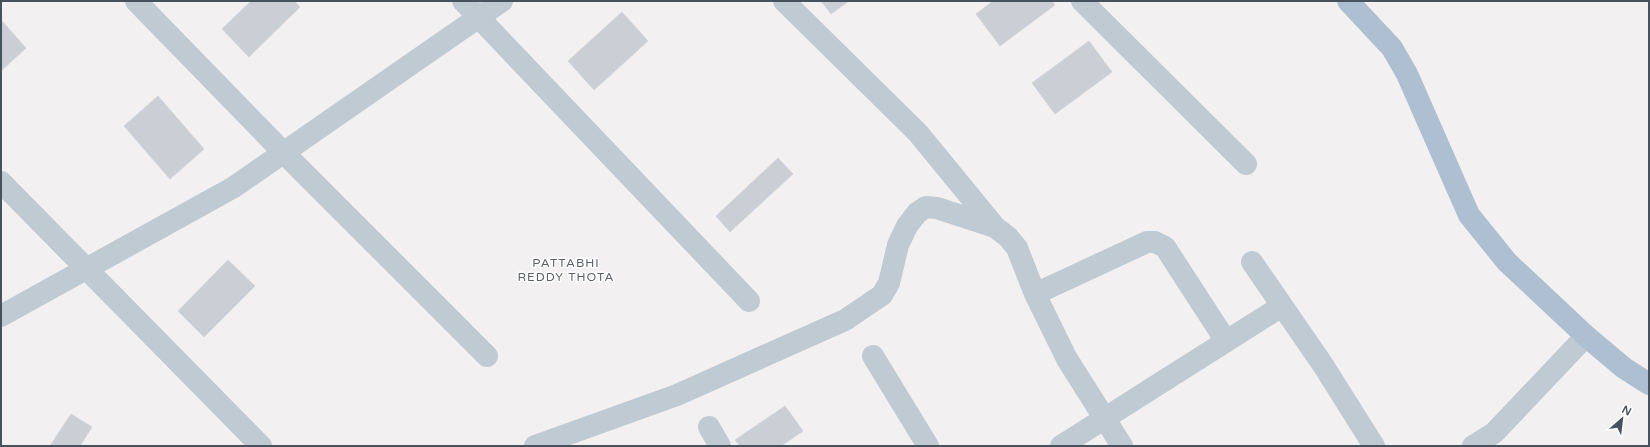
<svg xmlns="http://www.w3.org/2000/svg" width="1650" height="447" font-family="'Varela Round',sans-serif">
<rect width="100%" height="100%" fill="#f2f0f0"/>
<path fill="#cbcfd5" stroke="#d3d6dc" d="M251 1H294L300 7 249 57 222 29Z
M821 1H849L831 14Z
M993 1H1052L1055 5 1000 46 976 14Z
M622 12 648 41 594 90 568 61Z
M2 21 26 48 1 71V22Z
M1089 41 1112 72 1055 114 1032 83Z
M158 96 204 149 170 179 124 126Z
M778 158 793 174 730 232 716 216Z
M228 260 255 286 204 337 178 311Z
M785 406 803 431 781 446H740L735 440Z
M71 414 92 427 80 446H50Z"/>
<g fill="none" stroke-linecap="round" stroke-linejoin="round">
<path stroke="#bfcad3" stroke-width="22" d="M136 1 284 153 487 356
M463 1 749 301
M784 1 918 133 995 227
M1082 1 1246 164
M1 182 261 446
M1252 262 1323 365 1374 446
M1035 294 1147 242H1155L1165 247 1226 341
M1 316 234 187 502 1
M873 356 928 446
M709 427 720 446
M535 446 677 395 845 320 882 295 889 283 898 245 907 226 917 213 926 207 937 208 995 227 1008 237 1017 248 1035 294 1067 359 1122 446
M1061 446 1282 306
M1473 446 1494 433 1586 336"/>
<path stroke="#adbfd1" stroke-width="22" d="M1348 1 1392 48 1407 74 1469 215 1507 262 1586 336 1624 368 1649 384"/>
</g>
<g text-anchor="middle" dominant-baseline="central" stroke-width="3" stroke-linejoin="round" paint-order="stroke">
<g font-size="12" letter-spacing="1" fill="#5b6066" stroke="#fff">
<text x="566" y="263">PATTABHI<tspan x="566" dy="14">REDDY THOTA</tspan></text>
</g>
</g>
<rect width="1650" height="447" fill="none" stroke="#46535f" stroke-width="4"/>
<g transform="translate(1622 419) rotate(28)" stroke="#ffffff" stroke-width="3" paint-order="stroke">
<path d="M0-3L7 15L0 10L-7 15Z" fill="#46535f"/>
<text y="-6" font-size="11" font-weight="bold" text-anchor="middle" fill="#46535f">N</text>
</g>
</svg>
